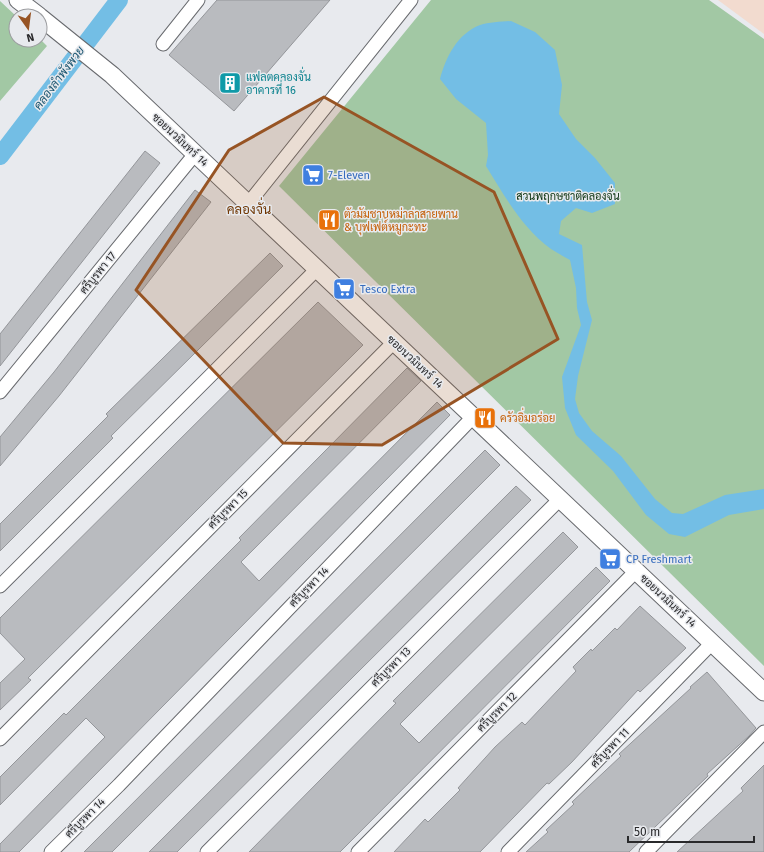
<svg xmlns="http://www.w3.org/2000/svg" width="764" height="852" font-family="'Fira Sans',Sarabun,sans-serif">
<rect width="100%" height="100%" fill="#e8eaee"/>
<path fill="#f2dbcf" d="M718 0H764V34Z"/>
<path fill="#a2c8a4" d="M431 0H709L764 39V666L279 186Z
M0 1 16 16V40L40 39 47 46 0 101Z"/>
<path fill="#73bee5" d="M511 21 535 32 555 50 562 85 559 114 576 139 595 158 615 183V204L592 213 576 208 561 221 559 234 582 245 587 302 592 320 578 376 575 399 579 413 592 431 621 456 655 499 672 513 683 514 725 495 764 489V509L729 515 685 537 669 534 646 515 613 471 576 435 565 408 562 377 581 325 577 308 576 288 570 260C563 256 557 253 551 249 522 228 504 195 486 166L488 155 486 123 456 99 440 79C446 57 457 34 480 25 489 22 501 22 511 21Z"/>
<g fill="none" stroke-linecap="round" stroke-linejoin="round">
<path stroke="#73bee5" stroke-width="18" d="M0 156 119 0"/>
</g>
<path fill="#b9bbbf" stroke="#94969a" d="M217 0H330L234 111 169 55Z
M145 151 160 163 0 366V334Z
M195 190 211 202 59 396 0 466V437L54 372Z
M270 253 283 266 111 436 113 438 0 551V524L108 416 106 414Z
M318 302 363 345 28 678 31 680 0 710V683L25 659 0 633V618Z
M407 368 421 381 241 562 259 581 437 402 450 415 19 852H0V844L105 737 86 718 0 805V777L64 713 66 715 241 540 239 538Z
M485 450 500 465 112 852H84Z
M516 486 531 500 177 852H149Z
M563 532 578 547 400 724 419 743 596 567 610 581 340 852H249L396 703 393 701Z
M640 606 686 648 640 692 638 690 572 762 549 784 547 783 480 852H394L425 819 428 822 460 790 458 788 495 747 522 722 525 725 576 671 573 667 591 649 592 651 615 628 617 630Z
M707 672 756 728 749 736 707 774 708 776 629 852H526L548 832 546 830 574 804 572 802 621 756 619 754 691 688 690 687Z
M764 765V852H677L743 791 741 788Z"/>
<g fill="none" stroke-linecap="round" stroke-linejoin="round">
<g stroke="#686a6e" stroke-width="15">
<path id="minor" d="M163 44 198 0
M248 204 411 0
M0 392 195 154
M0 586 317 269
M0 739 394 342
M51 852 119 785 473 417
M207 852 560 499
M358 852 636 571
M508 852 712 643
M646 852 764 732"/>
</g>
<g stroke="#686a6e" stroke-width="19">
<path id="tertiary" d="M18 0 39 16
M40 17 112 75 764 692"/>
</g>
<use href="#minor" stroke="#fff" stroke-width="13"/>
<use href="#tertiary" stroke="#fff" stroke-width="17"/>
</g>
<path fill="#975424" fill-opacity="0.2" stroke="#975424" stroke-width="3" stroke-linejoin="round" d="M324 97 494 192 558 339 382 445 283 443 136 290 229 150Z"/>
<defs>
<g id="building-square" transform="scale(1.15)"><rect x="-9" y="-9" width="18" height="18" rx="4" fill="#0f9aa8" stroke="#e8eaee"/><path d="M-4-6H4V6H1V3H-1V6H-4ZM-2.5-4.3h1.7v1.8h-1.7ZM.8-4.3h1.7v1.8H.8ZM-2.5-1h1.7V.8h-1.7ZM.8-1h1.7V.8H.8Z" fill="#fff"/></g>
<g id="supermarket-square" transform="scale(1.15)"><rect x="-9" y="-9" width="18" height="18" rx="4" fill="#3f7fe0" stroke="#e8eaee"/><path d="M-6-5.5h2.5l.6 2H6L4.5 2H-2.5L-4.4-4H-6ZM-1.5 3.2a1.3 1.3 0 1 0 .1 0ZM3 3.2a1.3 1.3 0 1 0 .1 0Z" fill="#fff"/></g>
<g id="restaurant-square" transform="scale(1.15)"><rect x="-9" y="-9" width="18" height="18" rx="4" fill="#e8710a" stroke="#e8eaee"/><path d="M-5-6h1v4h1v-4h1v4h1v-4h1v5L-1.5 .5V6h-2V.5L-5-1ZM5-6V6H3V1.5H1.5Q1.5-4 5-6Z" fill="#fff"/></g>
</defs>
<g fill-rule="evenodd">
<use href="#building-square" x="230" y="83"/>
<use href="#supermarket-square" x="313" y="175"/>
<use href="#restaurant-square" x="329" y="220"/>
<use href="#supermarket-square" x="344" y="289"/>
<use href="#restaurant-square" x="485" y="418"/>
<use href="#supermarket-square" x="610" y="559"/>
</g>
<g text-anchor="middle" dominant-baseline="central" stroke-width="3" stroke-linejoin="round" paint-order="stroke">
<g font-size="11" fill="#0d838f" stroke="#e8eaee" text-anchor="start">
<text x="246" y="77">แฟลตคลองจั่น<tspan x="246" dy="13">อาคารที่ 16</tspan></text>
</g>
<g font-size="11" fill="#29292b" stroke="#e8eaee">
<text transform="translate(180 140) rotate(43)">ซอยนวมินทร์ 14</text>
<text transform="translate(98 273) rotate(-51)">ศรีบูรพา 17</text>
<text transform="translate(415 362) rotate(43)">ซอยนวมินทร์ 14</text>
<text transform="translate(228 509) rotate(-45)">ศรีบูรพา 15</text>
<text transform="translate(309 587) rotate(-46)">ศรีบูรพา 14</text>
<text transform="translate(668 601) rotate(43)">ซอยนวมินทร์ 14</text>
<text transform="translate(391 667) rotate(-45)">ศรีบูรพา 13</text>
<text transform="translate(497 712) rotate(-45)">ศรีบูรพา 12</text>
<text transform="translate(610 748) rotate(-46)">ศรีบูรพา 11</text>
<text transform="translate(85 818) rotate(-45)">ศรีบูรพา 14</text>
</g>
<g font-size="11" fill="#366cbe" stroke="#e8eaee" text-anchor="start">
<text x="328" y="175">7-Eleven</text>
<text x="360" y="289">Tesco Extra</text>
<text x="626" y="559">CP Freshmart</text>
</g>
<g font-size="11" fill="#0a3210" stroke="#e8eaee">
<text x="568" y="196">สวนพฤกษชาติคลองจั่น</text>
</g>
<g font-size="11" fill="#c56008" stroke="#e8eaee" text-anchor="start">
<text x="344" y="214">ตัวมัมชาบูหม่าล่าสายพาน<tspan x="344" dy="13">&amp; บุฟเฟต์หมูกะทะ</tspan></text>
<text x="500" y="418">ครัวอิ่มอร่อย</text>
</g>
<g font-size="12" font-style="italic" fill="#1a5570" stroke="#e8eaee">
<text transform="translate(59 78) rotate(-53)">คลองลำพังพวย</text>
</g>
<g font-size="13" fill="#703602" stroke="#e8eaee">
<text x="249" y="209">คลองจั่น</text>
</g>
</g>
<g transform="translate(28 28) rotate(166)"><circle r="19" fill="#e8eaee" stroke="#9c9da0"/>
<path d="M0-3L7 15L0 10L-7 15Z" fill="#975424"/>
<text y="-6" font-size="11" font-weight="bold" text-anchor="middle" fill="#29292b">N</text>
</g>
<path d="M628 836v6h126v-6" fill="none" stroke="#29292b" stroke-width="2"/>
<text x="634" y="836" font-size="12" fill="#29292b" stroke="#e8eaee" stroke-width="3" paint-order="stroke">50 m</text>
</svg>
